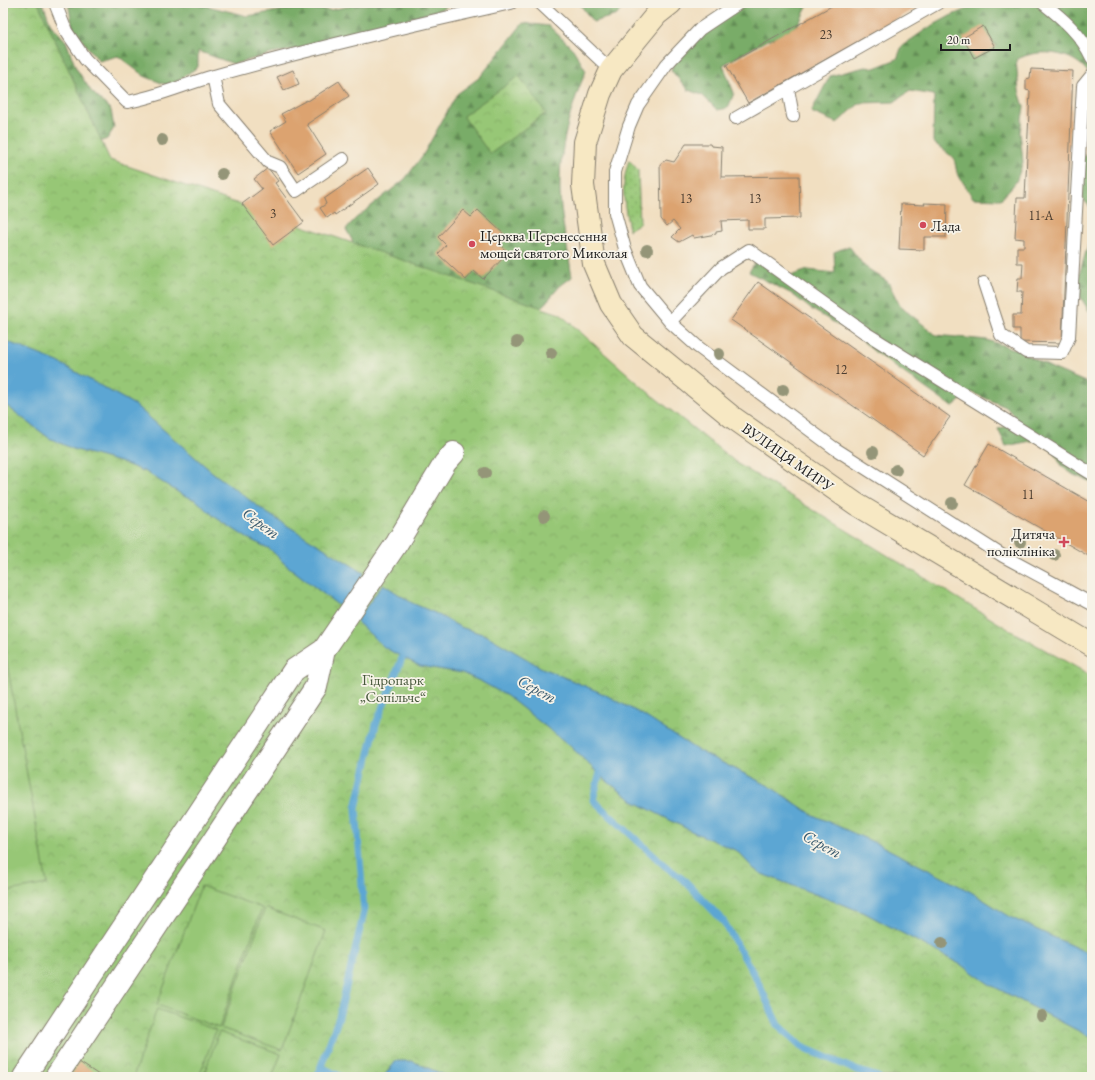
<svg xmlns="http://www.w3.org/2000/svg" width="1095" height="1080" font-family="'EB Garamond',serif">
<defs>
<pattern id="grass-dots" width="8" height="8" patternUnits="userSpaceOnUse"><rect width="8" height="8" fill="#97c776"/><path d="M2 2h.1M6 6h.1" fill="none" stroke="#82aa66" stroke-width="1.8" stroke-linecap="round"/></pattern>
<pattern id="forest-firs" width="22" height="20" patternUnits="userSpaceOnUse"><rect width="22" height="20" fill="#79ac67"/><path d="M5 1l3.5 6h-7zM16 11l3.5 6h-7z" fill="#628b54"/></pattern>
<pattern id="park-crowns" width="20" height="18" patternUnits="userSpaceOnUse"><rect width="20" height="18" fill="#97c776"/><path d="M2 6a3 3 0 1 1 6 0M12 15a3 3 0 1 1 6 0" fill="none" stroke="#82aa66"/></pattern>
</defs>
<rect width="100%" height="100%" fill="#f7f3e8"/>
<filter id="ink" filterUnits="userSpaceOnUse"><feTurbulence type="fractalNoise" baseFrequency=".025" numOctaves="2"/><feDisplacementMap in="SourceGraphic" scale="8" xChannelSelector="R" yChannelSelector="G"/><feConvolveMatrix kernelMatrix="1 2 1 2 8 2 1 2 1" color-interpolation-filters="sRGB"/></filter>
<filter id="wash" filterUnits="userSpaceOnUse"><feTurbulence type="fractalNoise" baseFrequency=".012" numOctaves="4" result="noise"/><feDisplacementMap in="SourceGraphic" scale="16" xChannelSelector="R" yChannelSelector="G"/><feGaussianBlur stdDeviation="0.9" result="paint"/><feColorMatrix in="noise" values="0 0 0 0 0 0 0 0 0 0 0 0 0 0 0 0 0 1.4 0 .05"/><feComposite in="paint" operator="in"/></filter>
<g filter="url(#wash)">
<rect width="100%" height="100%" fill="#f1dfc1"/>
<path fill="url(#grass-dots)" stroke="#5a7249" d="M629 160 638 170 640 223 629 230C624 202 620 188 629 160Z"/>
<path fill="url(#forest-firs)" stroke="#4a6442" d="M3 3H43L51 25 66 41 76 68 91 91 111 110 114 128 107 139 85 147Z
M68 3H196L247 16 291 9 330 10 355 5 382 3H451L442 9 398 22 376 33 271 54 234 64 198 51V67L169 86 144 76 118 56 99 61 73 29Z
M579 3H627L617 15 593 22Z
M739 3H809L794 33 767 40 723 65 734 93 728 108 717 110 702 95 688 90 671 70 678 52Z
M978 3H1092V80C1081 52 1040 46 1016 60L1019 91 1024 107 1020 132 1023 162 1016 182 1001 199 973 198 957 173 954 158 933 142 934 95 910 91 894 102 860 103 837 123 811 112 830 76 865 67 874 68 897 59 902 46 928 28 950 16 976 5Z
M523 23 549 26 573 49 586 71C570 108 559 149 560 189 560 216 568 249 572 277L560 286 528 323 360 255 346 229 355 219 405 179 423 155 457 94 480 77Z
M1092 114V209L1081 197 1074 168 1089 151Z
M1092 232V312L1089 311 1075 288Z
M849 246 864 266 888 282 900 306 936 335 987 340 1017 350 1052 368 1092 385V482L1074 475 1061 466 1055 452 1036 440 1006 446 998 429 1019 422 1006 407 971 392 952 407 876 353 857 336 811 309 792 294 749 272 755 262 790 276 808 270 835 273 834 252Z"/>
<path fill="url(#park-crowns)" stroke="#5a7249" d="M3 3H38L110 160 560 314 648 392 738 464 1013 632 1092 676V1077H3Z
M519 76 546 113 490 154 463 116Z"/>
<path fill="#97c776" stroke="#5a7249" d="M3 642 47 884 3 892Z
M201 886 262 908 219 1028 157 1005Z
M265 908 326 931 282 1050 221 1028Z
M157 1009 216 1030 199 1077H133Z
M219 1032 281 1054 272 1077H203Z"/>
<path fill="#5ca6d3" stroke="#3c6178" d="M3 340 58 362 135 405 212 472 267 513 364 573 343 609 285 564 270 549 247 538 215 517 196 500 181 494 146 472 123 463 73 449 49 438 3 403Z
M383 584 412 603 435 613 460 627 486 635 542 668 604 694 643 715 697 750 769 786 813 815 880 845 971 892 1012 918 1092 955V1038L989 984 965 967 865 913 762 874 754 869 737 851 691 831 635 802 604 779 569 745 507 696 482 682 462 673 420 666 396 654 384 647 356 621Z
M396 1061H412L449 1077H383Z"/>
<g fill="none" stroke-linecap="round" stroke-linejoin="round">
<path stroke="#5ca6d3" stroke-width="7" d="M602 765 593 800 664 865 685 881 724 922 757 980 778 1025 802 1047 856 1070 878 1077
M321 1067 341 1077
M317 1077 339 1017 364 912 356 808 376 724 406 648"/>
</g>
<g id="blocks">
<path fill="#dca370" d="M837 3H926L748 103 726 65Z
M983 26 995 47 974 58 963 38Z
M1031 69 1073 71 1062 343 1020 342V329H1013V315H1021L1022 292H1017L1018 278H1022L1023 263H1017V247H1024V239L1015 238 1017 198H1025L1030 91 1026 90V79L1030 78Z
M293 70 299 84 284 90 277 77Z
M339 81 349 96 307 124 326 154 298 173 270 131 286 121 281 114 307 100 308 101Z
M686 144H710L711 146 722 147 721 177 799 176 800 218 765 219V229H748V220L721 221 722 231 716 232V234L694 238 692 235 679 242 672 237 680 229 673 221 667 226 661 219 660 164 666 160 674 162Z
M268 168 278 181 275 183 304 222 273 245 242 204 262 189 254 179Z
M368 168 379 184 335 215 334 213 327 218 320 208 326 204 324 199Z
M924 203 947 204 946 237H924V250L899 249 901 204 925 205Z
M463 210 471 217 478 210 506 236 499 244 508 253 483 279 474 271 466 280 438 254 446 245 438 237Z
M758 282 950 417 923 455 731 320Z
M989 444 1092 503V558L965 485Z
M79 1062 102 1077H70Z"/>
</g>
</g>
<g filter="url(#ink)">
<use href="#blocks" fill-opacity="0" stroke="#867e6e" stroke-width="1"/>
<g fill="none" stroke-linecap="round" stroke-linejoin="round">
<g stroke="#867e6e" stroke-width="14">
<path id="lane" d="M55 3 66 31 85 59 127 102C157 97 185 84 214 76 312 48 412 25 511 3
M540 3 611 70
M739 3 700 29 666 65 638 105 629 126 615 172V213L625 249 640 286 670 322 698 347 834 448 1003 556 1092 604
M1043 3C1063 19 1081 34 1092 58
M213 76 219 104 268 162 280 167 296 191 343 159
M788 89 793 116
M736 118 938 3
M984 283 1001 335 1026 352 1062 353 1069 337 1083 86 1092 75
M670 322 721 268 749 250 864 332 1092 474"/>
</g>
<g stroke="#867e6e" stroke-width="24">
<path id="street" d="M24 1077 294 670 324 650
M56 1077 316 687 324 650 397 543 445 463 454 453"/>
</g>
<g stroke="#867e6e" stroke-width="24">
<path id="secondary" d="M671 3 657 14 611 70 600 94 585 142 583 185 594 264 611 304 633 336 732 417 856 504 1092 645"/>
</g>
<use href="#lane" stroke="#fff" stroke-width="12"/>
<use href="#street" stroke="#fff" stroke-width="22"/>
<use href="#secondary" stroke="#f7e8c3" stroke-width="22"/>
</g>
<g fill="#949578">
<circle cx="162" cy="140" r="6"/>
<circle cx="222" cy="174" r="6"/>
<circle cx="647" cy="250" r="6"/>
<circle cx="517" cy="342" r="6"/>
<circle cx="551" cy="353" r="6"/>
<circle cx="719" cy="354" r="6"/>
<circle cx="783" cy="390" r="6"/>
<circle cx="873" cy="452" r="6"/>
<circle cx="896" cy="470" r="6"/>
<circle cx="485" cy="473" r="6"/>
<circle cx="952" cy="503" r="6"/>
<circle cx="544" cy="516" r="6"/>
<circle cx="1020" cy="542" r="6"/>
<circle cx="1054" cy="555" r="6"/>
<circle cx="942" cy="943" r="6"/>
<circle cx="1042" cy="1016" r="6"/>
</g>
</g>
<g fill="#d1495b" stroke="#f7f3e8" stroke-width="1.5">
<circle cx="923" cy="225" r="4"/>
<circle cx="472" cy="244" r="4"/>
<path d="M1062 536h4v4h4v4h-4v4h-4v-4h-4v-4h4z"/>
</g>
<g text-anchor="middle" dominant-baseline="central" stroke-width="3.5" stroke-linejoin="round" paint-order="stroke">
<g font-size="13" fill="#4c3e31">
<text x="826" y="34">23</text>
<text x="686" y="198">13</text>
<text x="755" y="198">13</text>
<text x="273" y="213">3</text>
<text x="1041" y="215">11-А</text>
<text x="841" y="369">12</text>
<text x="1028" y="494">11</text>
</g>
<g font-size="15" fill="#1c1c1c" stroke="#f7f3e8" text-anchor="start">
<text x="931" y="225">Лада</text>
<text x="480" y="235">Церква Перенесення<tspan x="480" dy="17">мощей святого Миколая</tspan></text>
<text x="1055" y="533" text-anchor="end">Дитяча<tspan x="1055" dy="17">поліклініка</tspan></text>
</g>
<g font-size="15" fill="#1c1c1c" stroke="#f7f3e8">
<text transform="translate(788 457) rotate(35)">ВУЛИЦЯ МИРУ</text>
</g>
<g font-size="15" fill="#47583c" stroke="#f7f3e8">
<text x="393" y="679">Гідропарк<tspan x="393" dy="17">„Сопільче“</tspan></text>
</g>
<g font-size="16" font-style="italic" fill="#395a6e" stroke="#f7f3e8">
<text transform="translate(261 523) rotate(36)">Серет</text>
<text transform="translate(537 689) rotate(28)">Серет</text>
<text transform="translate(822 844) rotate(28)">Серет</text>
</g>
</g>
<rect width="1095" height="1080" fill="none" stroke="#f7f3e8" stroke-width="16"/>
<path d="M941 44v6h69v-6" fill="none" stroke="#1c1c1c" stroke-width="2"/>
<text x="947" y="44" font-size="12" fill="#1c1c1c" stroke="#f7f3e8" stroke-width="3" paint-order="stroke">20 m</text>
</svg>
